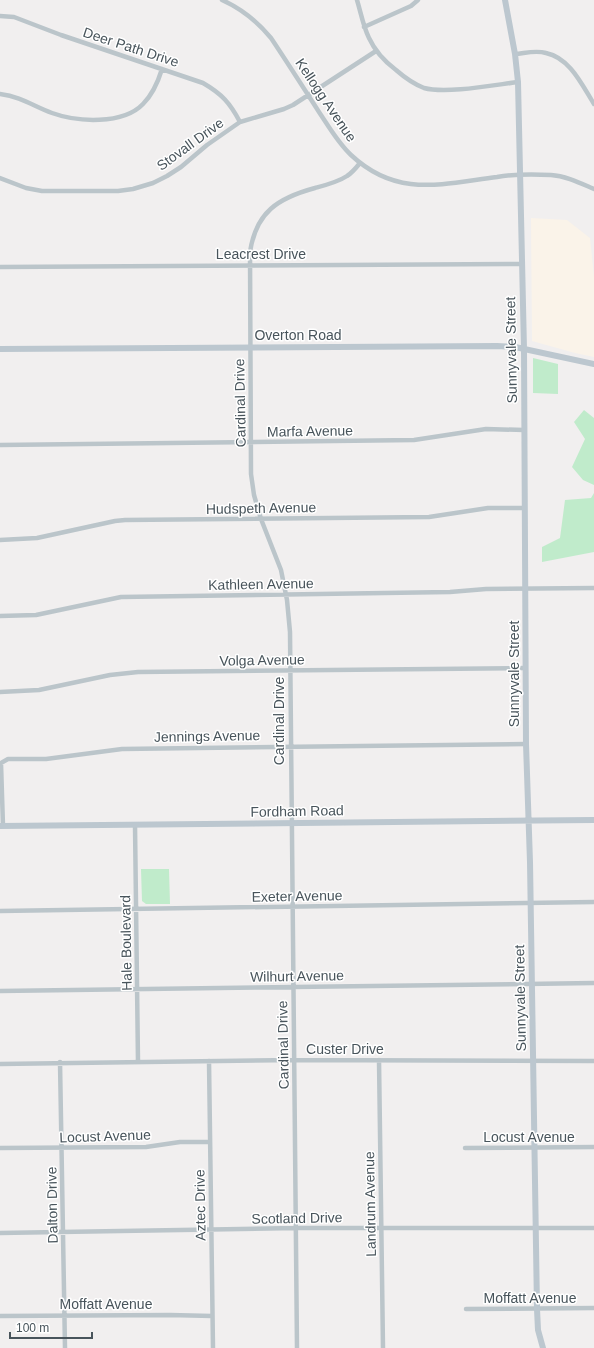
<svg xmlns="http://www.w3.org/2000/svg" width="594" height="1348" font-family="Arial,sans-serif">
<rect width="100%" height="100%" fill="#f1efef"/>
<path fill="#faf3e9" d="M531 218 567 220 590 238 594 277V357L575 353 532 341Z"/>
<path fill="#c0ebcb" d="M533 358 558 364V394L533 393Z
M584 410 594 418V485L583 480 572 467 585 439 574 422Z
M594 493V552L542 562V547L560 538 565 500 591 498Z
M141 869H169L170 904H146L142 901Z"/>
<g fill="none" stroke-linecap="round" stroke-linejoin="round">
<path stroke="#bbc5ca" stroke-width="4.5" d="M222 0C242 9 257 21 271 38 287 62 303 87 319 112 329 127 338 143 351 155 397 198 441 184 497 177 514 174 533 174 551 175 566 176 580 183 594 189
M357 0C361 13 363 26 369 38 375 51 384 61 396 70 404 77 414 84 424 88 446 94 494 85 518 82
M0 16 14 17 61 35 203 83C222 94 230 103 240 122
M364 27 411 6 418 0
M515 54C526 53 536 50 546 53 570 58 582 85 594 104
M0 94C22 97 33 106 52 113 77 122 123 125 143 104 153 94 158 82 162 69
M0 178 26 188 42 191H118L133 189 153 183 167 176 181 167 207 145 240 122 284 109 293 105 376 51
M0 267 521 264
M0 445 414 440 486 429 524 430
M0 540 37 538 115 521 125 520 429 517 488 508H524
M0 616 36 615 121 597 450 592 486 589 594 588
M0 692 39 690 110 675 138 672 525 668
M135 825 138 1062
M3 826 1 763 8 759H46L122 749 526 744
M0 911 594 902
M0 991 594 983
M379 1060 383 1348
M209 1061 213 1348
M60 1062 65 1348
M0 1064 294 1060 594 1061
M0 1148 146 1147 180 1142H210
M465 1148 594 1147
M0 1233 296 1228H594
M466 1309 594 1308
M0 1316 170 1315 212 1316
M297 1348 290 632 287 600 281 570 261 519 254 495 251 474 250 252C256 212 278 198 315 188 326 185 338 182 347 176 352 173 356 168 360 163"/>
<path stroke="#bcc7cf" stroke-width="6" d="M505 0 515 54 518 82 524 349 526 744 530 862 537 1309 538 1330 543 1348
M0 349 497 346 515 347 594 364
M0 826 594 820"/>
</g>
<g text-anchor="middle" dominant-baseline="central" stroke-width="3" stroke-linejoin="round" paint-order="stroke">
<g font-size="14" fill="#48545b" stroke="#fff">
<text transform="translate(131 47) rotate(18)">Deer Path Drive</text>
<text transform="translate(326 100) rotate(56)">Kellogg Avenue</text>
<text transform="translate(190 144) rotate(-36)">Stovall Drive</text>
<text x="261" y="254">Leacrest Drive</text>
<text x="298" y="335">Overton Road</text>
<text transform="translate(511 350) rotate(-91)">Sunnyvale Street</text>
<text transform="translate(240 403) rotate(-91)">Cardinal Drive</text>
<text transform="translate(310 431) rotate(-1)">Marfa Avenue</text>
<text transform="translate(261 508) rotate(-1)">Hudspeth Avenue</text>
<text transform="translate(261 584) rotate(-1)">Kathleen Avenue</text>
<text transform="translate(262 660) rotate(-1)">Volga Avenue</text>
<text transform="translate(514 674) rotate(-90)">Sunnyvale Street</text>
<text transform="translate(279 721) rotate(-90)">Cardinal Drive</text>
<text transform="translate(207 736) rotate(-1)">Jennings Avenue</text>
<text transform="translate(297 811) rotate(-1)">Fordham Road</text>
<text transform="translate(297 896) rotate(-1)">Exeter Avenue</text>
<text transform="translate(126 943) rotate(-91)">Hale Boulevard</text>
<text transform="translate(297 976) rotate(-1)">Wilhurt Avenue</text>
<text transform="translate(520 998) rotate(-91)">Sunnyvale Street</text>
<text transform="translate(283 1045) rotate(-91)">Cardinal Drive</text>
<text x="345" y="1049">Custer Drive</text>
<text transform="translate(105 1136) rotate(-2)">Locust Avenue</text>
<text x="529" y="1137">Locust Avenue</text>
<text transform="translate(370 1204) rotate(-91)">Landrum Avenue</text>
<text transform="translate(52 1205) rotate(-91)">Dalton Drive</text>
<text transform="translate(200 1205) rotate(-91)">Aztec Drive</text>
<text transform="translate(297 1218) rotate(-1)">Scotland Drive</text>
<text x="530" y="1298">Moffatt Avenue</text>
<text x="106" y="1304">Moffatt Avenue</text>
</g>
</g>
<path d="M10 1332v6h82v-6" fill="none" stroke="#48545b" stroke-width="2"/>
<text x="16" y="1332" font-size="12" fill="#48545b" stroke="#ffffff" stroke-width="3" paint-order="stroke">100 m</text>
</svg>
